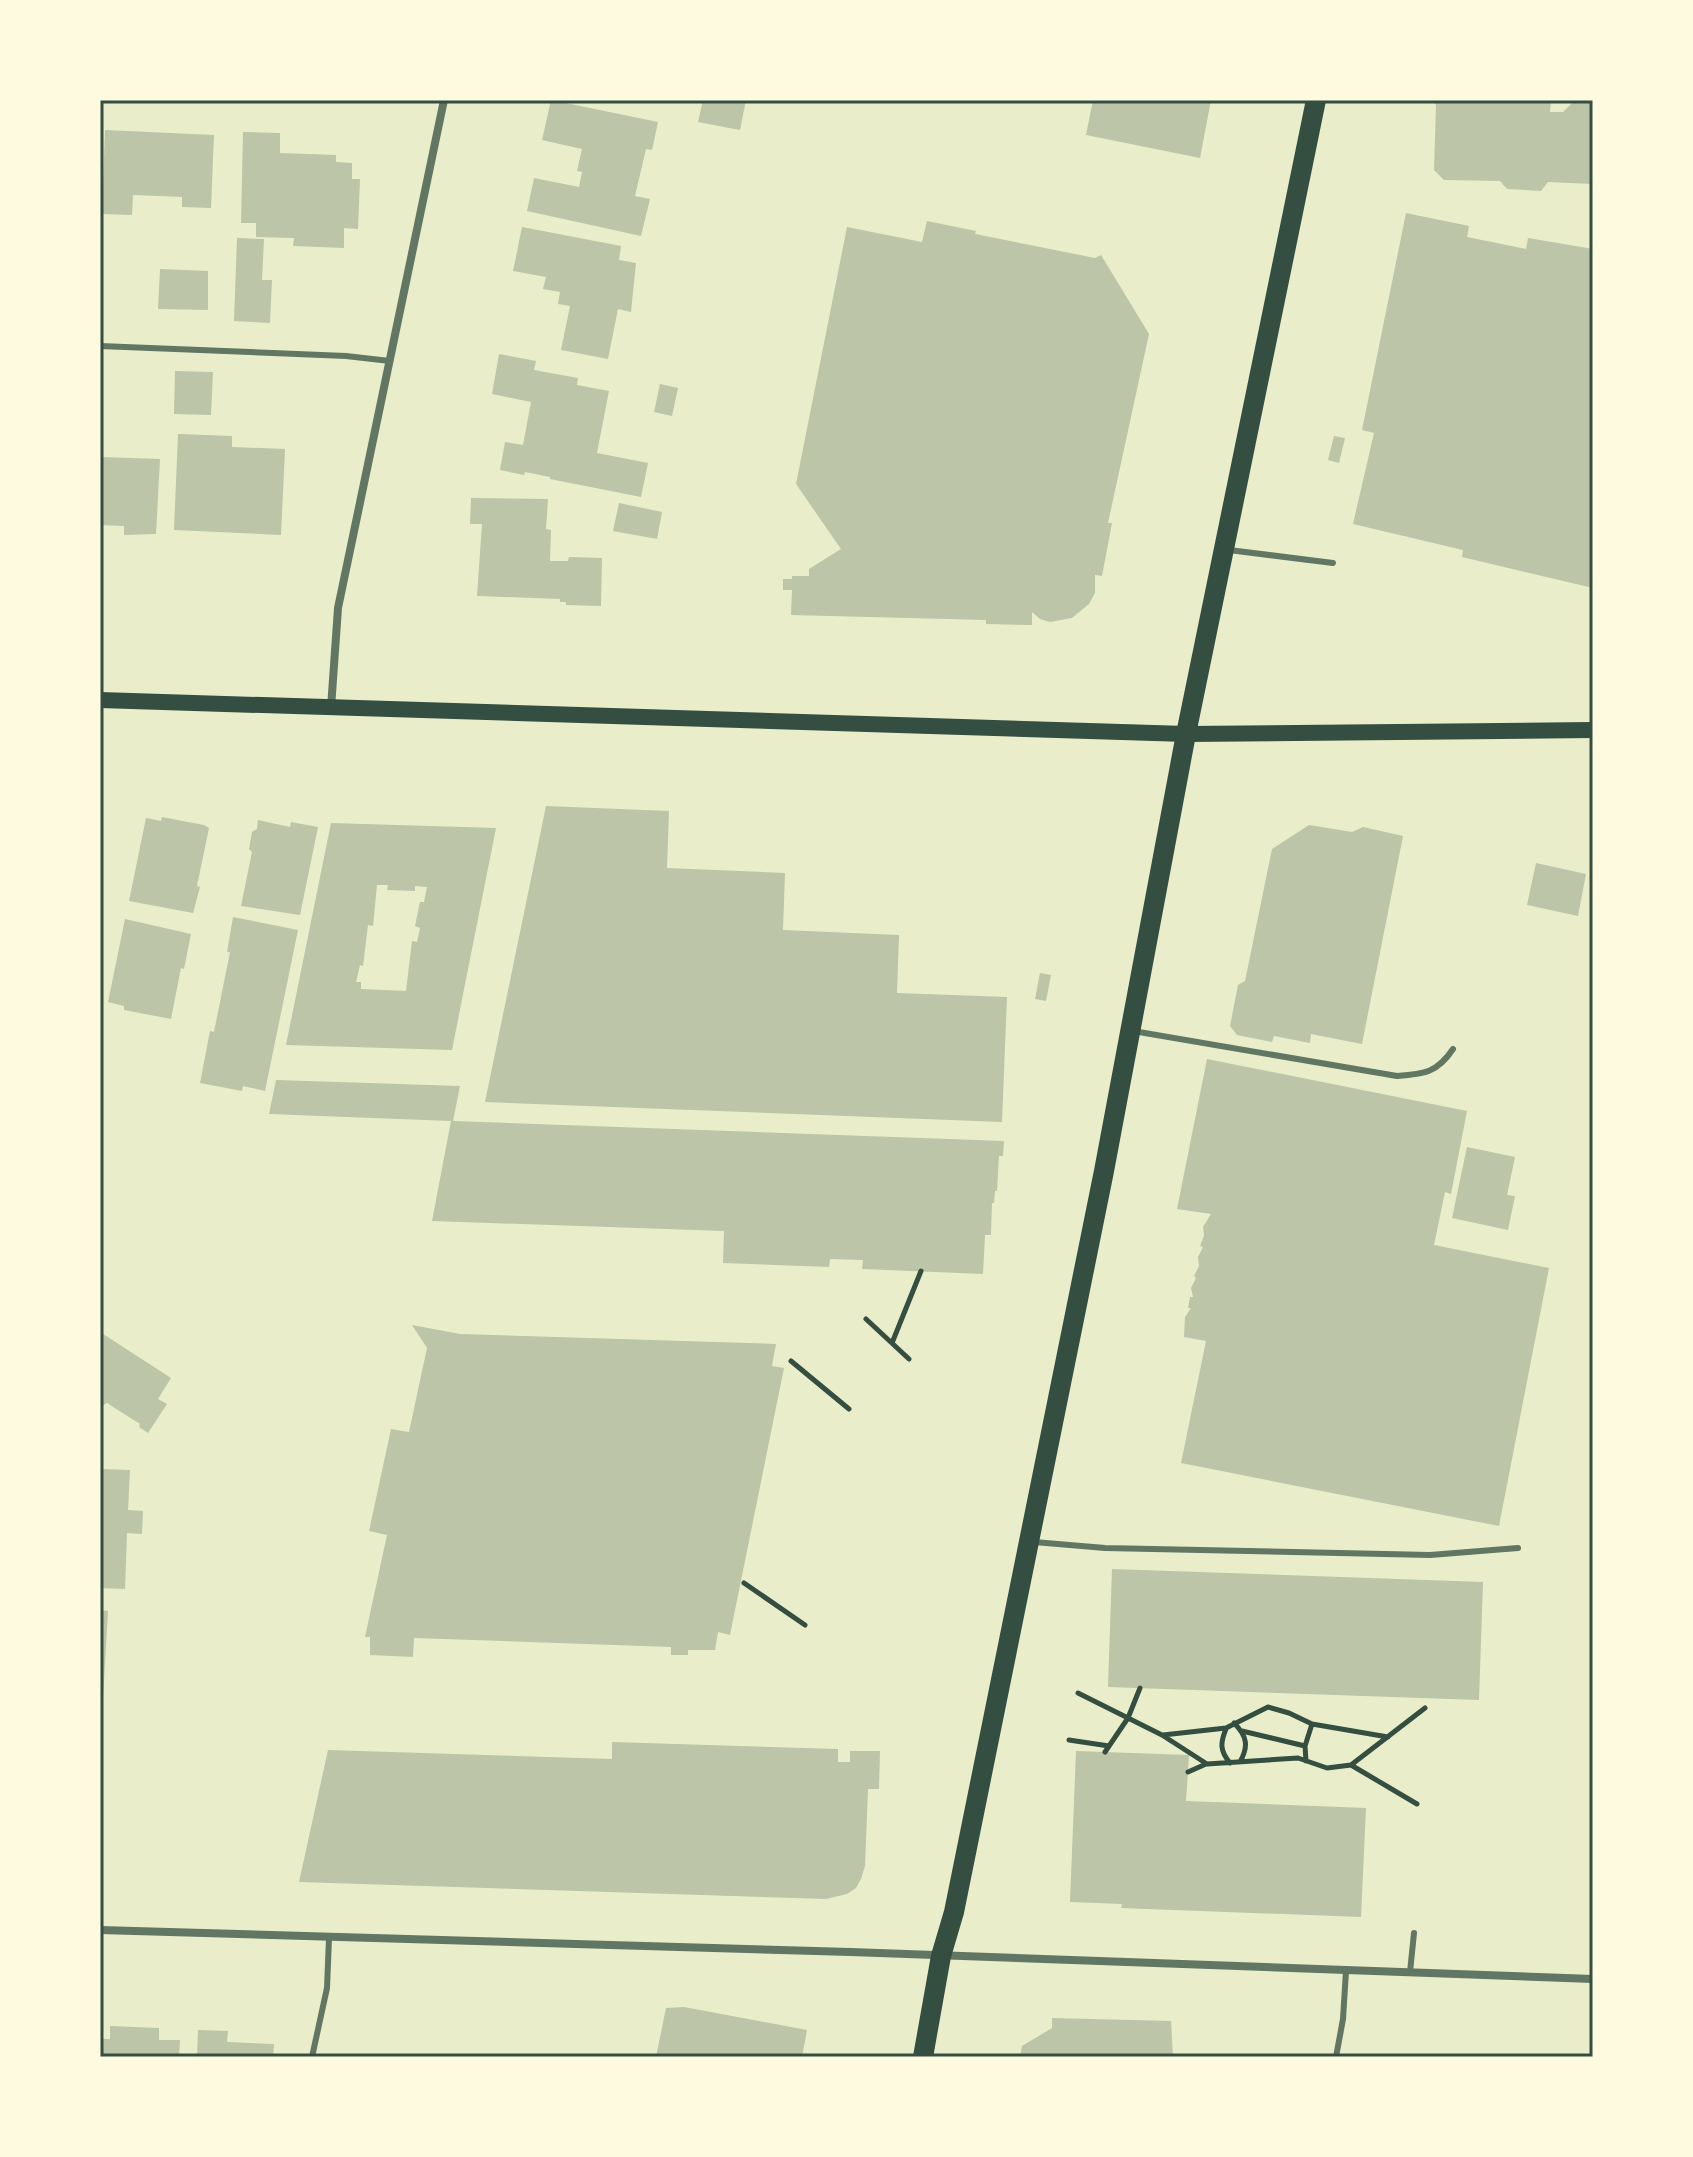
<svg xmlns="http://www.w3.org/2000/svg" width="1693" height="2157" font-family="Overpass,sans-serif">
<rect width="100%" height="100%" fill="#e9edc9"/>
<path fill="#bcc5a7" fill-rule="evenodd" d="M551 100 658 122 652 150 646 149 635 196 650 199 641 236 527 211 534 178 579 187 582 172 577 171 582 149 542 140Z
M703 100H746L740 130 698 122Z
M1093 100H1211L1200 158 1086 135Z
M1432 100 1551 101 1550 112H1563L1574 101 1593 102V184L1548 182 1541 191 1507 189 1500 181 1444 180 1434 170 1436 105Z
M105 130 214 135 211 208 182 207V197L133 195 132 215 102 214Z
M243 132 280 133V153L336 155V162L352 163V179H360L358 229 344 228V248L293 246 294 238 256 237V223H241Z
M1406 213 1469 226 1467 237 1526 249 1528 238 1593 249V588L1462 557 1463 550 1353 524 1374 433 1362 430Z
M927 221 976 231 975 234 1095 258 1101 255 1149 334 1108 523H1112L1102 576 1095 575V593L1089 604 1072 618 1050 622 1040 619 1032 612V625L986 624V620L791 615 792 590H783V579H792V576H809V569L841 549 796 484 847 227 922 242Z
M522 227 621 246 619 260 636 263 631 312 618 309 608 359 561 350 570 306 558 304 560 292 543 289 546 277 513 271Z
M237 238 264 239 262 280H272L270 323 234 321Z
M160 269 208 271V310L158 309Z
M499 354 536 361 534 370 578 378 577 385 609 391 597 453 648 463 641 497 550 479V477L525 472 524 475 500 470 505 442 523 445 531 402 492 394Z
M175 371 213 372 211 415 174 414Z
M660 384 678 388 672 416 654 412Z
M178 434 232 436V447L285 449 281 535 174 530Z
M1334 436 1345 438 1339 463 1328 460Z
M100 457 160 459 156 534 124 535V526L100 525Z
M471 498 548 499 546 529 551 530 550 561H568L569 557 602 558 601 606 566 605V602H560V599L477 596 482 524H470Z
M619 503 662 512 657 539 613 531Z
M546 806 669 811 667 868 785 873 783 930 899 935 897 993 1007 997 1002 1122 485 1102Z
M162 817 204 825 209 828 197 886 200 887 193 913 129 901 146 818 161 821Z
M258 820 290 827 291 822 318 827 300 915 241 906 252 852 249 849 252 832 257 829Z
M331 823 496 828 452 1050 286 1045ZM377 885H388L387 890 415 891V886L427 887 424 902H420L415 926 420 928 417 942 412 941 406 991 361 989V982H356L360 965 363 966 368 925 373 926Z
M1309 825 1352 832 1363 827 1403 836 1362 1044 1311 1034 1310 1043 1274 1036 1272 1042 1237 1035 1230 1026 1238 985 1245 981 1272 849Z
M1536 863 1586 874 1578 916 1527 905Z
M233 917 298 930 265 1091 243 1086 242 1091 200 1083 210 1031 214 1032 230 952H227Z
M125 919 191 934 184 969 181 968 171 1019 124 1010V1006L108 1002Z
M1040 973 1051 975 1046 1001 1035 999Z
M1207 1059 1467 1111 1451 1194 1445 1192 1434 1245 1549 1268 1499 1526 1181 1463 1206 1341 1184 1337 1185 1317 1191 1308H1188L1190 1297H1193L1191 1288 1196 1278 1194 1276 1199 1266 1198 1257 1203 1247 1200 1246 1204 1236 1203 1227 1211 1214 1177 1209Z
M276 1080 460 1086 453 1121 1004 1141 1003 1156H999L997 1191H995L994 1203H992L991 1235H985L983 1274 862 1269 863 1260 830 1259 829 1267 723 1263 724 1231 432 1221 451 1121 269 1114Z
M1467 1147 1515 1157 1507 1195 1515 1196 1508 1230 1452 1218Z
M412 1325 460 1334 776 1344 772 1366 784 1368 730 1635 718 1632 715 1650H688V1655H671V1647L414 1638 413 1657 370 1655V1637H365L387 1535 369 1531 391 1429 409 1432 427 1348Z
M100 1332 171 1378 158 1399 167 1404 148 1433 139 1427 140 1424 107 1403 100 1407Z
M100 1469 130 1470 128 1510 143 1511 142 1534 127 1533 125 1589 100 1588Z
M1112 1569 1483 1582 1479 1700 1108 1687Z
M100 1610 108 1611 102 1717H100Z
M612 1742 838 1749V1762H850V1751H880L879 1789H868L865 1866 861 1879 856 1888 847 1894 826 1899 299 1882 328 1750 612 1759Z
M1076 1751 1189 1755 1186 1801 1366 1808 1361 1917 1121 1908 1122 1904 1070 1902Z
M684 2007 807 2030 802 2057H656L666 2008Z
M1052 2018 1171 2021 1173 2057H1020L1022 2046 1052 2028Z
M110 2026 159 2028V2040H180L179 2057H102L103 2039H110Z
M198 2030 228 2031 227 2042 274 2044 273 2057H197Z"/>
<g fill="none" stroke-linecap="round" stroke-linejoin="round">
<path stroke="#344e41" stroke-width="5" d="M866 1319 909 1359
M892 1343 921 1271
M791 1361 849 1409
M744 1583 805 1625
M1078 1693 1162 1735 1207 1764 1298 1758 1327 1768 1351 1765 1417 1804
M1234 1723C1247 1736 1249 1746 1240 1762
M1226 1729C1220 1743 1220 1751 1230 1763
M1242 1731 1305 1746
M1163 1735 1226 1728 1268 1707 1289 1713 1312 1724 1388 1737
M1069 1740 1109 1746
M1105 1752 1128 1718 1140 1688
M1306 1761 1305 1746 1312 1724
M1351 1765 1425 1708
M1188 1772 1206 1764"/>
<path stroke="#617663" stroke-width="6" d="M100 346 346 356 390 361
M1229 550 1333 563
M1133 1031 1397 1076C1424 1074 1437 1073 1453 1049
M1034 1542 1105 1548 1430 1555 1518 1548
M1410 1972 1414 1933
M312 2057 327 1988 329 1938
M1336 2057 1343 2019 1346 1971"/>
<path stroke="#617663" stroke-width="8" d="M331 708 338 608 444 100
M100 1930 851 1952 1593 1979"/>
<path stroke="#344e41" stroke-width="16" d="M100 700 1186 734 1593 730"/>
<path stroke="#344e41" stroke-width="20" d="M923 2057 941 1956 954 1912 1104 1171 1186 734 1316 100"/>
</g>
<rect width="1693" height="2157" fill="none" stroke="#fefae0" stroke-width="204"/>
<rect x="102" y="102" width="1489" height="1953" fill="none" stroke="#344e41" stroke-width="3"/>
</svg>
